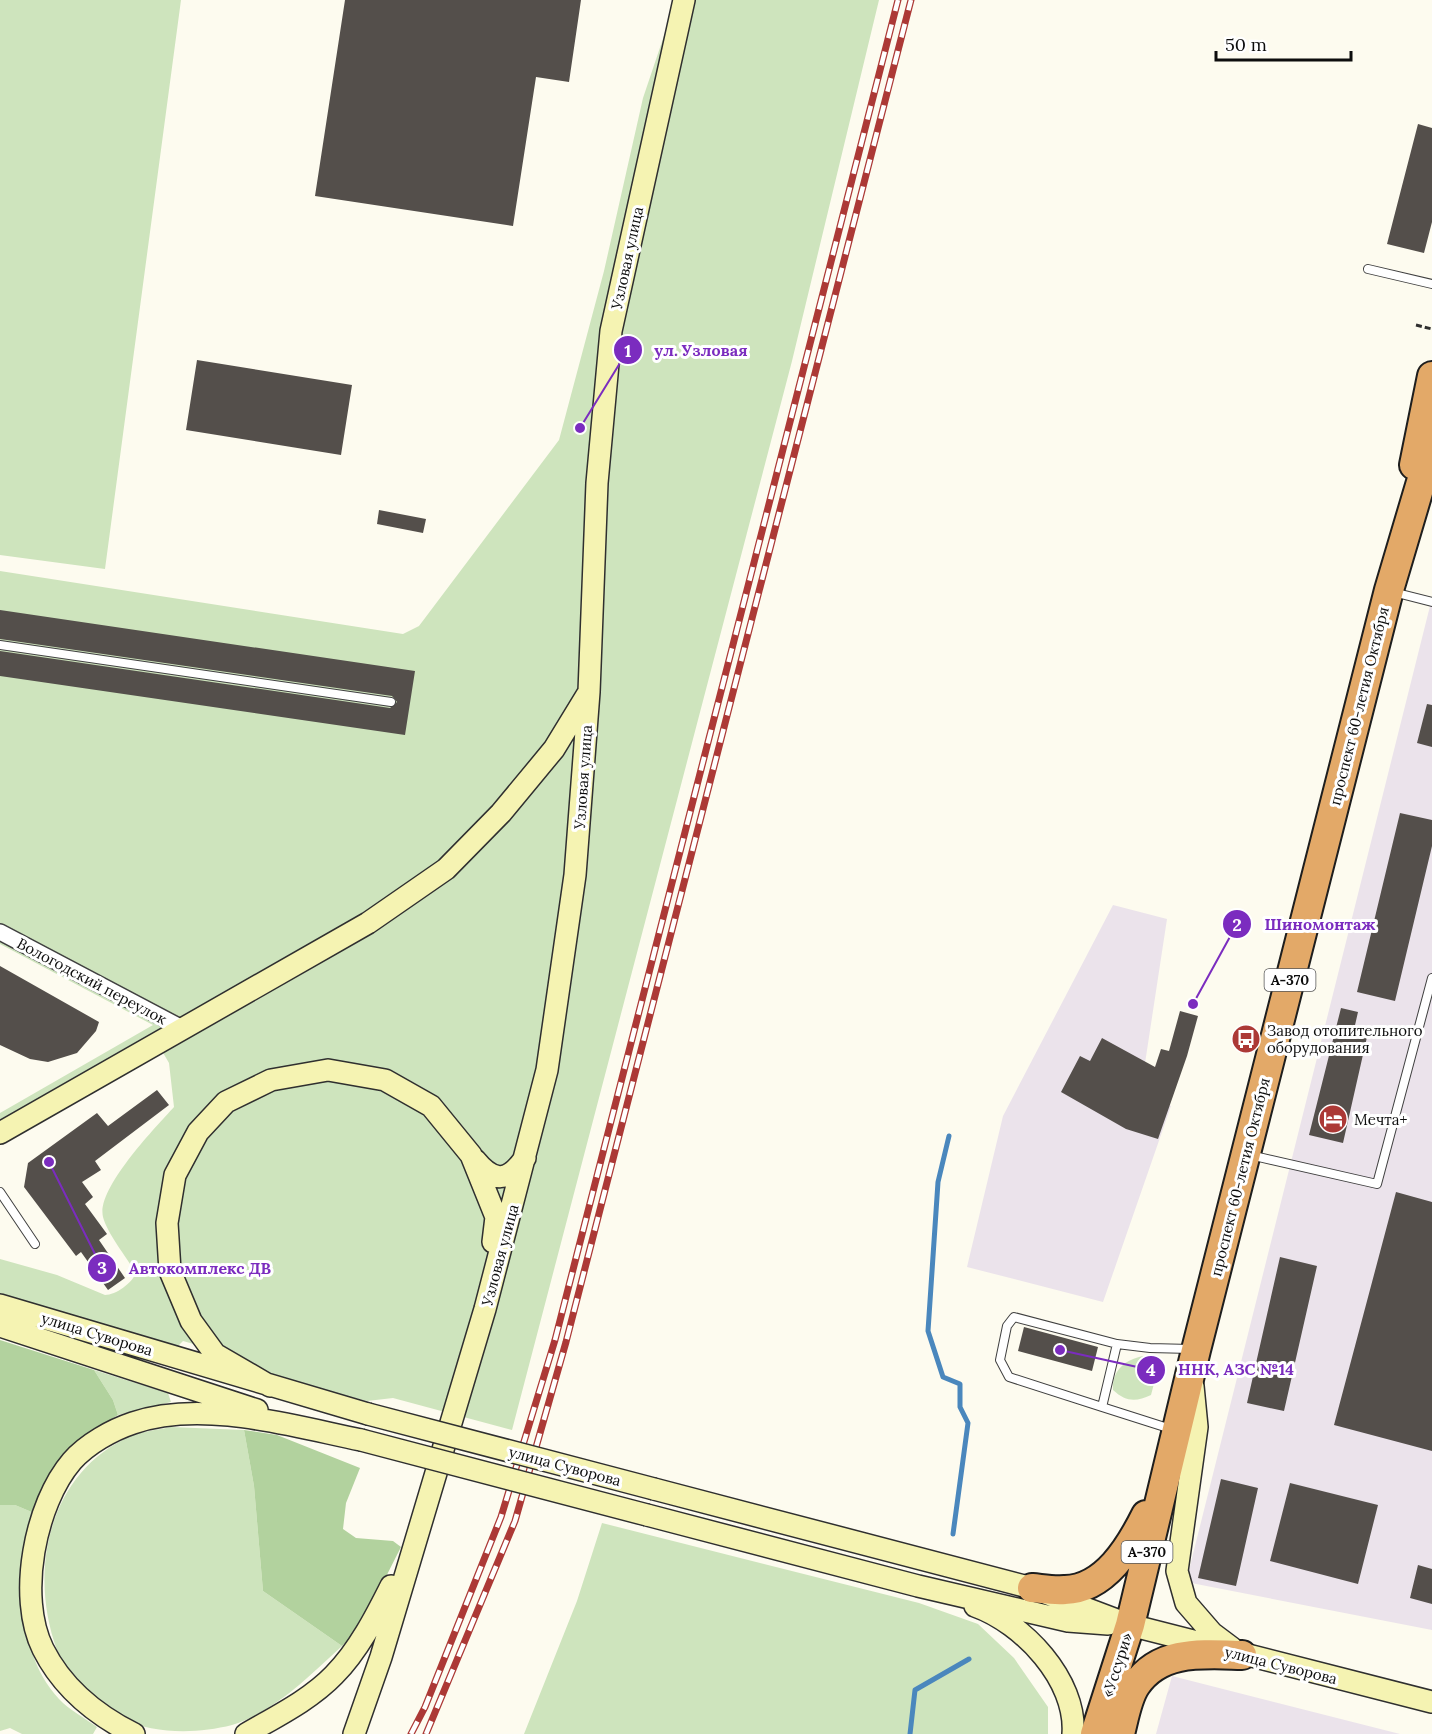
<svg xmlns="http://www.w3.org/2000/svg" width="1432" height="1734" font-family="Lora,serif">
<rect width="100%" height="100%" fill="#fdfbef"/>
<path fill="#ebe3eb" d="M1432 598V1630L1186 1582Z
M1113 905 1167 919 1140 1096 1171 1106 1103 1302 967 1267 1003 1116Z
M1172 1676 1400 1734H1156Z"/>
<path fill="#cee4bd" d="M0 0H181L105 569 0 555Z
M676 0H879L792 361 512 1430 393 1398 367 1401 279 1379 236 1356 183 1341 175 1349 0 1293V1259L57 1275 105 1295C116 1295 132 1283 136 1273 127 1258 107 1233 103 1217 96 1189 155 1128 174 1107L169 1063 158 1044 0 1133V1113L153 1025 0 944V571L403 634 419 626 559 440 604 271 643 98Z
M1143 1356 1154 1361 1156 1376 1151 1395C1136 1402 1126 1402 1113 1390 1112 1370 1125 1360 1143 1356Z
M94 1370 168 1393 171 1402 118 1415 113 1400Z
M171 1427 244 1430 254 1486 263 1591 342 1646C309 1676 276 1711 232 1725 197 1734 154 1734 122 1719 112 1713 103 1704 94 1696 80 1684 63 1667 57 1650 28 1572 48 1472 131 1436 142 1431 158 1430 171 1427Z
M0 1505H15L34 1513C28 1578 10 1645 59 1699 69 1710 85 1718 97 1727L93 1734H22L10 1728 0 1731Z
M602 1523 919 1603 978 1624 1014 1658 1048 1707V1734H524L577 1601Z"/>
<path fill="#b2d29e" d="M0 1340 94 1370 113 1400 118 1415C68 1445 55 1457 34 1513L15 1505H0Z
M244 1430 277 1435 360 1468 346 1503 343 1529 356 1538 393 1541 401 1547 360 1628 342 1646 263 1591 254 1486Z"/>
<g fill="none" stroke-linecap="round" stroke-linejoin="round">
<path stroke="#4a87bd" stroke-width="5" d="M949 1136 938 1182 928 1331 943 1377 960 1384V1407L968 1423 953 1534
M910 1734 915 1690 969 1659"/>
</g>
<path fill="#544f4b" d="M345 0H581L569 82 536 77 513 226 315 196Z
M1418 124 1432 128V222L1424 253 1387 244Z
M197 360 352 385 341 455 186 430Z
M379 510 426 519 423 533 377 524Z
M0 610 415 671 405 735 0 676V651L390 708 397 702 392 696 0 639Z
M1427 704 1432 705V747L1417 743Z
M1400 813 1432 820V846L1395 1001 1357 992Z
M0 966 99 1022 96 1031 77 1053 48 1062 30 1059 0 1045Z
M1341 1008 1358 1012 1353 1034 1367 1037 1343 1143 1309 1135Z
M1180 1011 1198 1016 1187 1056 1158 1139 1126 1129 1061 1092 1080 1056 1090 1061 1102 1038 1155 1067 1161 1049 1169 1051Z
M157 1090 169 1105 95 1161 101 1170 82 1182 93 1197 85 1204 107 1234 99 1240 125 1278 108 1290 81 1252 76 1256 24 1187 28 1163 97 1113 108 1126Z
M1396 1192 1432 1202V1451L1334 1425Z
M1280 1257 1317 1266 1284 1411 1247 1403Z
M1024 1327 1098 1347 1092 1371 1018 1351Z
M1221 1479 1258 1488 1236 1586 1198 1578Z
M1290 1483 1378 1505 1358 1584 1270 1561Z
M1418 1565 1432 1569V1604L1410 1598Z"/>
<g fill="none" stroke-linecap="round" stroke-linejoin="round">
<g stroke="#404040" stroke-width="10">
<path id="lane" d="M1368 269 1432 284
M1393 592 1432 602
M0 645 391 702
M1250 1155 1377 1184 1432 978
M0 1192 35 1244
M1102 1407 1009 1377 1000 1360 1007 1326 1014 1317 1117 1344
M1171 1429 1102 1407 1117 1344 1150 1348 1191 1349"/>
</g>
<g stroke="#404040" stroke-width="18">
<path id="street" d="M0 932 184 1029"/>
</g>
<g stroke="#2f2f2f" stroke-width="24">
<path id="secondary" d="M0 1133 368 923 446 869 501 813 554 749 587 695
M475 1160C494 1183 508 1182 525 1158
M0 1305 368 1414
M0 1326 257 1410
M270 1386 215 1354 191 1321 170 1271 167 1223 175 1175 198 1132 226 1102 271 1080 328 1070 385 1080 431 1106 471 1155 496 1217 493 1242
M1193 1386 1197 1427 1177 1571 1186 1603 1212 1633 1232 1648
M654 1489 1032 1588 1130 1625 1432 1702
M647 1515 918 1586 1068 1621 1108 1624
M975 1606C1023 1623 1077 1680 1073 1734
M134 1734C96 1715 63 1689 43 1649 17 1597 35 1504 72 1461 87 1444 112 1430 133 1423 202 1399 292 1426 361 1440
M246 1734C275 1717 310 1700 334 1675 358 1651 376 1616 391 1586
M354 1734 381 1657 485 1309 547 1070 575 875 589 692 597 483 611 331 684 0"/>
</g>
<g stroke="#1e1e1e" stroke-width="32">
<path id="highway" d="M1414 465 1432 376
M1032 1588C1043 1589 1054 1591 1065 1590 1105 1589 1130 1547 1146 1515
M1095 1734 1130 1625 1196 1350 1389 590 1432 445
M1120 1734C1124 1719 1127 1698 1136 1685 1160 1649 1204 1654 1242 1655"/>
</g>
<path stroke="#2f2f2f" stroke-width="3" stroke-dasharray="6 3" stroke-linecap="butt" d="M1416 325 1432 329"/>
<use href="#lane" stroke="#fff" stroke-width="8"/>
<use href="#street" stroke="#fff" stroke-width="15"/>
<use href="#secondary" stroke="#f5f3b2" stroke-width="21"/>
<use href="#highway" stroke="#e3a968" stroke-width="28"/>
<g stroke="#ac3936" stroke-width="7">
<path id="rail" d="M411 1734 425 1707 501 1517 555 1340 898 0
M426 1734 515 1521 566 1342 911 0"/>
</g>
<use href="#rail" stroke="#fff" stroke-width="4.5" stroke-dasharray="14" stroke-linecap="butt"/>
<g stroke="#2f2f2f" stroke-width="24" stroke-linecap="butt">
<path id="secondary-bridge" d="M368 1414 654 1489
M361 1440 647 1515"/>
</g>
<use href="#secondary-bridge" stroke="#f5f3b2" stroke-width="21"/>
</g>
<defs>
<g id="bus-disc" transform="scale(1.5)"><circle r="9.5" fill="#ac3936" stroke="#fff"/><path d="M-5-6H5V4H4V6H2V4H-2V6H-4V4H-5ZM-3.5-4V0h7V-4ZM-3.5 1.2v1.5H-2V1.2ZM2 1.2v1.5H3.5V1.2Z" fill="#fff"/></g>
<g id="hotel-disc" transform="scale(1.5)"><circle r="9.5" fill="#ac3936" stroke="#fff"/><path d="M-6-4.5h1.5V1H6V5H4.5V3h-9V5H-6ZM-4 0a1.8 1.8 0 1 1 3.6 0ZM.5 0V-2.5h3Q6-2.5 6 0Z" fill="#fff"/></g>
</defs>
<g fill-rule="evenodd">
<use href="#bus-disc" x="1246" y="1039"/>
<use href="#hotel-disc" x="1333" y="1119"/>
</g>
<g text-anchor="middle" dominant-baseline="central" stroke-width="6" stroke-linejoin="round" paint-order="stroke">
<g fill="#fff" stroke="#565656" stroke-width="1.5">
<rect x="1264.5" y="969" width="51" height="22" rx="4.5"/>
<rect x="1121.5" y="1541" width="51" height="22" rx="4.5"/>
</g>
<g font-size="14" font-weight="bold" fill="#0d0d0d">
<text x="1290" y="980">А-370</text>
<text x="1147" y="1552">А-370</text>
</g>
<g font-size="15" fill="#0d0d0d" stroke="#fff">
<text transform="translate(627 258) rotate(-78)">Узловая улица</text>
<text transform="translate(1359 706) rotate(-76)">проспект 60-летия Октября</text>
<text transform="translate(583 777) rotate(-86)">Узловая улица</text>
<text transform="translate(92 981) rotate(28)">Вологодский переулок</text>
<text transform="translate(1240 1177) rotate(-76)">проспект 60-летия Октября</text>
<text transform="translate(500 1255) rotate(-75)">Узловая улица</text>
<text transform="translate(97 1334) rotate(17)">улица Суворова</text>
<text transform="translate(565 1466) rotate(15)">улица Суворова</text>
<text transform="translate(1117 1665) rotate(-72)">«Уссури»</text>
<text transform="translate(1281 1665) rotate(14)">улица Суворова</text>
</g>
<g font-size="15" fill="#0d0d0d" stroke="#fff" text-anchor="start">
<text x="1267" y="1030">Завод отопительного<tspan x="1267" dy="17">оборудования</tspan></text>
<text x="1354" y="1119">Мечта+</text>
</g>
</g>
<path fill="none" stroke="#7b2cbf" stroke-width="2" d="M580 428L628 350M1193 1004L1237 924M49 1162L102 1268M1060 1350L1151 1370"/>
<g fill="#7b2cbf" stroke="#fff" stroke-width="2">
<circle cx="580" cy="428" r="6"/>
<circle cx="1193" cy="1004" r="6"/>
<circle cx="49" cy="1162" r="6"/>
<circle cx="1060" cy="1350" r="6"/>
<circle cx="628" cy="350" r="15"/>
<circle cx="1237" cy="924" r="15"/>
<circle cx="102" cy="1268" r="15"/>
<circle cx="1151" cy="1370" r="15"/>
</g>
<g font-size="18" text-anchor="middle" font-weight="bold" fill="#fff">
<text x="628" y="357">1</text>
<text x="1237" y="931">2</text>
<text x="102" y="1274">3</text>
<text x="1151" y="1376">4</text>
</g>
<g font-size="16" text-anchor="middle" font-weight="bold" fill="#7b2cbf" stroke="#fff" stroke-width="6" stroke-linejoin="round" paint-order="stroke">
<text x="701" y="356">ул. Узловая</text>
<text x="1320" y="930">Шиномонтаж</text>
<text x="200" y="1274">Автокомплекс ДВ</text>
<text x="1236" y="1375">ННК, АЗС №14</text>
</g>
<path d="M1216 51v9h135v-9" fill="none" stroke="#0d0d0d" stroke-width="3"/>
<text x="1225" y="51" font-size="18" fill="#0d0d0d" stroke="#ffffff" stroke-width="4.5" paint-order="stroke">50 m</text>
</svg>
